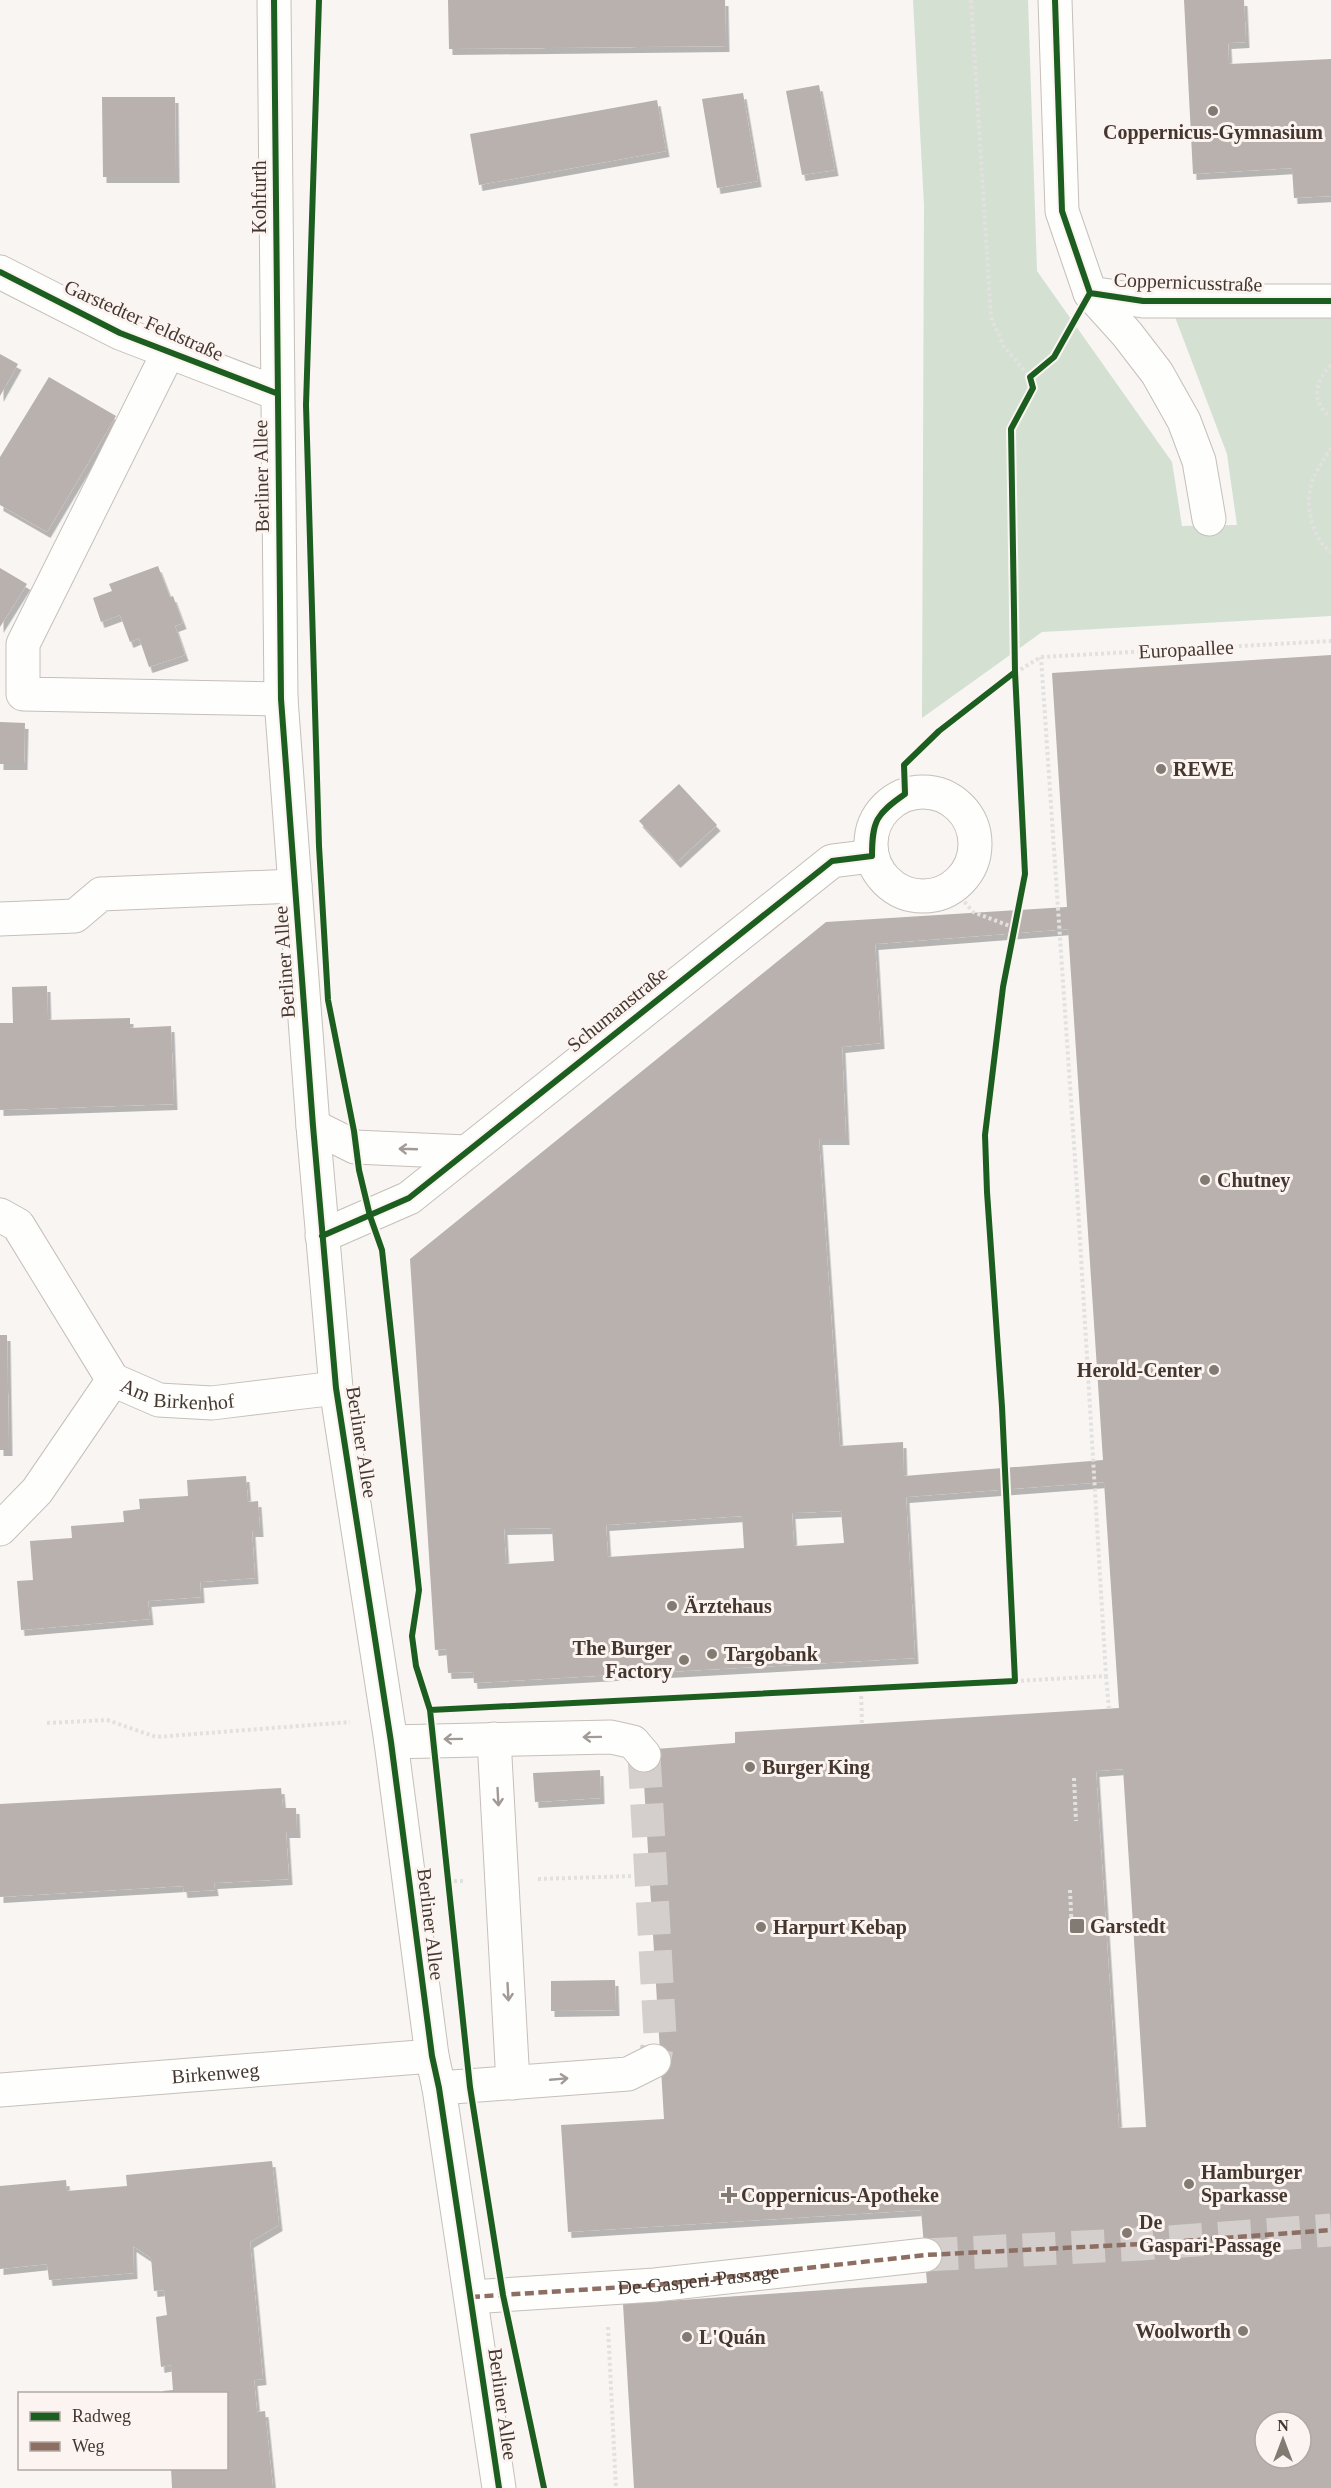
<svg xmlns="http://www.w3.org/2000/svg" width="1331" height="2488" font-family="Georgia,serif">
<defs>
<filter id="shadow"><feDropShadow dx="3.5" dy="6" stdDeviation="0" flood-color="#0004"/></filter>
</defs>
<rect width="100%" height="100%" fill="#f8f5f3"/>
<path fill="#d3e0d2" d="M913 0H1028L1037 271 1172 462 1182 526 1237 525 1227 454 1175 317 1331 305V616L1042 632 922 718 924 205Z"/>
<path fill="#b8b1ad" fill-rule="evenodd" filter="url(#shadow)" d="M448 0H725L726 46 449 49Z
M1184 0H1244L1246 42 1228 43 1229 64 1331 59V196L1294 198 1292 168 1193 174Z
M819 85 835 170 802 175 786 91Z
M743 93 758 181 717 188 702 99Z
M102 97H175L176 177H103Z
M657 100 666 151 479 185 470 134Z
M0 354 18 364 0 396Z
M49 377 116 416 47 532 0 505V457Z
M158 566 170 597 173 596 183 623 175 626 185 655 149 667 139 638 130 642 120 615 101 622 93 598 112 591 109 584Z
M0 568 27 584 0 627Z
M1331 655V2488H634L623 2304 927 2283 921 2210 568 2232 561 2125 664 2119 642 1750 735 1743V1732L1119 1708 1104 1482 906 1497 915 1658 474 1683 473 1672 448 1673 446 1649 435 1650 410 1259 826 922 1067 907 1052 673ZM1068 929 1103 1460 904 1476 903 1442 840 1446 819 1139H846L842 1047 881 1043 875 944ZM841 1511 844 1543 794 1546 792 1513ZM742 1516 744 1548 608 1557 606 1525ZM552 1528 554 1561 506 1564 504 1529ZM1123 1769 1146 2127 1119 2128 1096 1771ZM1265 2422H1301V2458H1265Z
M0 722 25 723 24 764H0Z
M679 784 717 825 677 862 639 821Z
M47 986 48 1020 130 1018V1028L171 1026 174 1104 0 1110V1023H13L12 987Z
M0 1335H7L9 1450H0Z
M246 1476 248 1502 258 1501 260 1531H252L255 1578 200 1582 201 1597 148 1601 150 1619 21 1630 17 1581 33 1580 30 1541 72 1538 71 1526 124 1522 123 1511 140 1509 139 1499 188 1496 187 1480Z
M600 1770 601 1798 535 1802 533 1773Z
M281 1788 283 1808H296L297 1832H286L289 1879 214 1883 215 1890 184 1892 183 1886 0 1897V1804Z
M615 1980 616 2010 551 2011V1981Z
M272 2161 279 2225 250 2242 263 2379 254 2380 257 2412 265 2411 273 2488H172L171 2468H226V2394H164L163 2391 173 2390 171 2365 161 2367 156 2317 167 2315 164 2290 154 2291 151 2258 133 2246 134 2273 49 2280 47 2264 0 2269V2186L66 2180 67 2191 127 2186 126 2175Z"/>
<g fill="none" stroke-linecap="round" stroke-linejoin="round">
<path stroke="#d4cfcc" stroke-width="33" stroke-dasharray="33 16" stroke-linecap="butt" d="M644 1755 660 2035 654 2061
M925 2255 1142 2244 1331 2230"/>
<g stroke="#c6bfba" stroke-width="35">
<g id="minor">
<path d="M274 0 281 699 313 1126 336 1388 391 1742 432 2056 439 2088 499 2488"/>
<path d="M1055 0 1062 211 1090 293 1127 334 1157 373 1184 421 1199 461 1209 519"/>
<path d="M0 272 120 333 276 393"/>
<path d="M1090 293 1143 301H1331"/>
<path d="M168 353 23 644V694L281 699"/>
<circle cx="923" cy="844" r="52"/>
<path d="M0 919 75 916 101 894 295 886"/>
<path d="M313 1126 355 1147 466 1152"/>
<path id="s1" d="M0 1215 18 1225 113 1380 159 1400 212 1403 336 1388"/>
<path d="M322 1236 409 1198 832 861 872 856"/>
<path d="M0 1529 37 1491 113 1380"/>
<path d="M494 1739 513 2083"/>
<path d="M391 1742 611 1737 633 1742 644 1755"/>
<path d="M439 2088 628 2074 654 2061"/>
<path id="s2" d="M0 2090 432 2056"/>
<path d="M471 2297 655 2285 925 2255"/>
</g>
</g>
<path stroke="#e3e1e0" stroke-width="4" stroke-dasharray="3 3" stroke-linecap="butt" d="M971 0 991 317 1004 347 1030 377
M1331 365C1315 381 1310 402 1331 417
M1331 448C1325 457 1319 467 1314 477 1303 500 1311 537 1331 552
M905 794 904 765C946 725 991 686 1041 657L1331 641
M953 888 973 912 1015 928
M1106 1676 1109 1709
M1015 1681 1106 1676 1077 1189 1041 657
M861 1690 862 1724
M47 1723 107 1720 156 1737 350 1722
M1074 1778 1076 1821
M538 1879 633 1876
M448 1881H464
M1070 1890 1072 1933
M608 2327 616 2488"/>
<use href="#minor" stroke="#fefefd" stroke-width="33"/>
<path stroke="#8d6e63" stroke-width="4.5" stroke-dasharray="9 4.5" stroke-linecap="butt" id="s3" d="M471 2297 655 2285 925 2255 1142 2244 1331 2230"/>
<g stroke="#fbf4f0" stroke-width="10">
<path id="cycleway" d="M274 0 281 699 313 1126 336 1388 391 1742 432 2056 439 2088 499 2488
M319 0 306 405 319 846 328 1000 354 1131 359 1170 370 1216 382 1250 419 1590 412 1636 416 1666 430 1710 470 2087 503 2295 544 2488
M1055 0 1062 211 1090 293
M0 272 120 333 276 393
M1090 293 1143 301H1331
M322 1236 409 1198 832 861 872 856C872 821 876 814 905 794L904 765 939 731 1015 672
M430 1710 1015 1681 1002 1407 987 1192 985 1135 1003 987 1025 874 1015 672 1011 429 1033 388 1030 377 1054 357 1090 293"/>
</g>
<use href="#cycleway" stroke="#1b5e20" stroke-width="6"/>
</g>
<defs><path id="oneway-shaft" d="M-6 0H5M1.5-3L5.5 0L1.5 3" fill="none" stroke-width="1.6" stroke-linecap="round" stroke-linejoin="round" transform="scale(1.5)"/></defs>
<g stroke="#a29a96">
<use href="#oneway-shaft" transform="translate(408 1149) rotate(-178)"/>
<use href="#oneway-shaft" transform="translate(592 1737) rotate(179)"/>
<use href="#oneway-shaft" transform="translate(453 1739) rotate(179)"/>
<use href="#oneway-shaft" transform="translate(498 1797) rotate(87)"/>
<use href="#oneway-shaft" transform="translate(508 1992) rotate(87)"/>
<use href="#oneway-shaft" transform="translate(559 2079) rotate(-5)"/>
</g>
<g fill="#847a74" stroke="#fbf4f0" stroke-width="2">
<circle cx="1213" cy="111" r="6"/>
<circle cx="1161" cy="769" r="6"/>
<circle cx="1205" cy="1180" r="6"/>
<circle cx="1214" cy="1370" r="6"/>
<circle cx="672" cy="1606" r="6"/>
<circle cx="712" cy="1654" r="6"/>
<circle cx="684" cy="1660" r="6"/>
<circle cx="750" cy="1767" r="6"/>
<rect x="1069" y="1918" width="16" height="16" rx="3"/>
<circle cx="761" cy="1927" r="6"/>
<circle cx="1189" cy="2184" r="6"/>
<path d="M726 2186h6v6h6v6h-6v6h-6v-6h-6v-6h6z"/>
<circle cx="1127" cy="2233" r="6"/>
<circle cx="1243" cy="2331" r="6"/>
<circle cx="687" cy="2337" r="6"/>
</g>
<g text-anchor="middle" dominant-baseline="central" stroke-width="6" stroke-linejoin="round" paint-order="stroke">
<g font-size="20" font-weight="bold" fill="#453730" stroke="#fbf4f0" text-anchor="start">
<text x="1213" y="132" text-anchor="middle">Coppernicus-Gymnasium</text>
<text x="1173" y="769">REWE</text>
<text x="1217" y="1180">Chutney</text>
<text x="1202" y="1370" text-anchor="end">Herold-Center</text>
<text x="684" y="1606">Ärztehaus</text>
<text x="672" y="1648" text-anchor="end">The Burger<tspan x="672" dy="23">Factory</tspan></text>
<text x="724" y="1654">Targobank</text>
<text x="762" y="1767">Burger King</text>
<text x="1090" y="1926">Garstedt</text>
<text x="773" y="1927">Harpurt Kebap</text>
<text x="1201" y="2172">Hamburger<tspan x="1201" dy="23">Sparkasse</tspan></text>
<text x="741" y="2195">Coppernicus-Apotheke</text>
<text x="1139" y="2222">De<tspan x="1139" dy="23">Gaspari-Passage</tspan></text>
<text x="1231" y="2331" text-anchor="end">Woolworth</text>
<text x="699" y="2337">L'Quán</text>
</g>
<g font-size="20" fill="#453730" stroke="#fbf4f0">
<text transform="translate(259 197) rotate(-90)">Kohfurth</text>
<text transform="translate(1188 282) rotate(2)">Coppernicusstraße</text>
<text transform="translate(144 320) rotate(24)">Garstedter Feldstraße</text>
<text transform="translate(261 476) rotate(-91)">Berliner Allee</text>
<text transform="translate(1186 649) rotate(-3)">Europaallee</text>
<text transform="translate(284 962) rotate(-94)">Berliner Allee</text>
<text transform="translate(617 1009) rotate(-39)">Schumanstraße</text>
<text stroke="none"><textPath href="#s1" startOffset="270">Am Birkenhof</textPath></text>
<text transform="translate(362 1442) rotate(81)">Berliner Allee</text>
<text transform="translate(431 1924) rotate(83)">Berliner Allee</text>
<text stroke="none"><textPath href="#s2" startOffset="216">Birkenweg</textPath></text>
<text stroke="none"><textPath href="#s3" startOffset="228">De-Gasperi-Passage</textPath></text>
<text transform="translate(503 2404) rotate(82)">Berliner Allee</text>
</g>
</g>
<rect x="18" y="2392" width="210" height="78" fill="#fbf4f0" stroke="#b2a8a3" stroke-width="1.5"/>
<rect x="30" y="2412" width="30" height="9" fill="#1b5e20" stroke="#b2a8a3" stroke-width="1.5"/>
<text x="72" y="2422" font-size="18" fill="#453730">Radweg</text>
<rect x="30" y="2442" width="30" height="9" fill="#8d6e63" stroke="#b2a8a3" stroke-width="1.5"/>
<text x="72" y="2452" font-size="18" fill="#453730">Weg</text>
<g transform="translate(1283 2440)"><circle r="28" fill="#fbf4f0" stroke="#b2a8a3" stroke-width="1.5"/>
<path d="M0-4.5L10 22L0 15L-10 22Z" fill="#847a74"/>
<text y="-9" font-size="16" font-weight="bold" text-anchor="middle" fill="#453730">N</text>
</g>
</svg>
